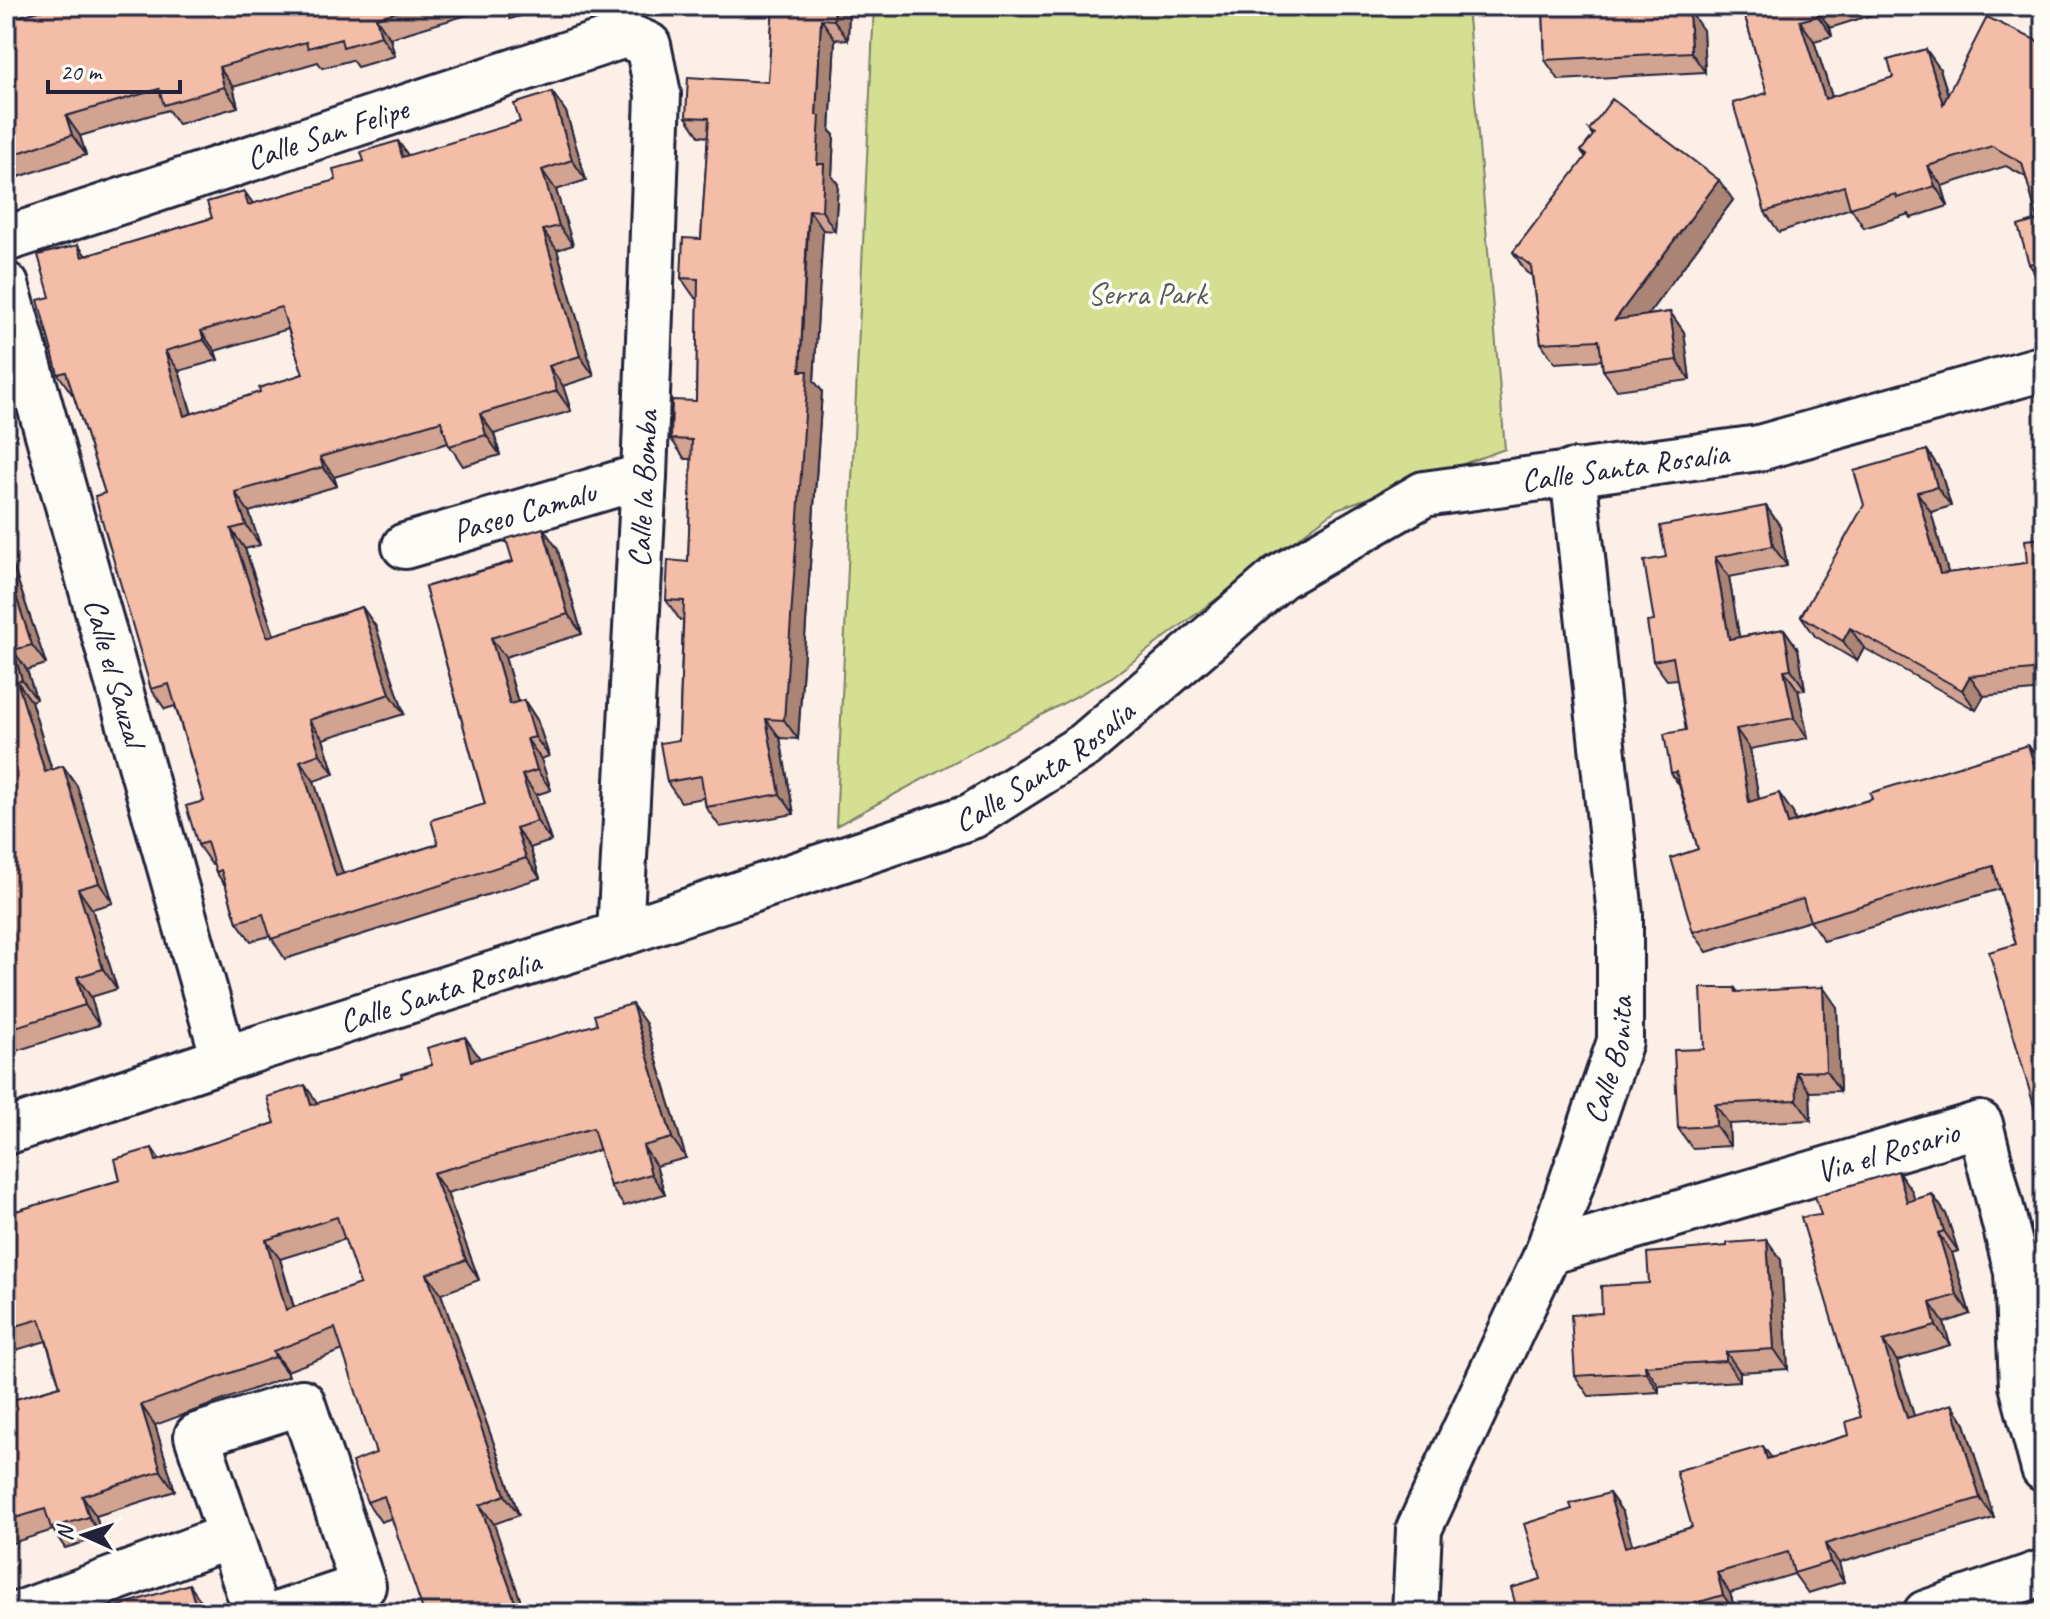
<svg xmlns="http://www.w3.org/2000/svg" width="2050" height="1619" font-family="Caveat,sans-serif">
<rect width="100%" height="100%" fill="#fbefe7"/>
<filter id="ink" filterUnits="userSpaceOnUse"><feTurbulence type="fractalNoise" baseFrequency=".0125" numOctaves="2"/><feDisplacementMap in="SourceGraphic" scale="16" xChannelSelector="R" yChannelSelector="G"/><feConvolveMatrix kernelMatrix="1 2 1 2 8 2 1 2 1" color-interpolation-filters="sRGB"/></filter>
<g filter="url(#ink)">
<path fill="#d4df92" stroke="#7b8066" stroke-width="2" d="M874 6H1467L1505 449 1337 509 1112 677 836 826Z"/>
<g fill="none" stroke-linecap="round" stroke-linejoin="round">
<g stroke="#22223b" stroke-width="50">
<g id="minor">
<path id="s1" d="M6 239 625 35 648 45 658 94 644 476 620 934"/>
<path id="s2" d="M6 285 224 1059"/>
<path id="s3" d="M405 546 644 476"/>
<path id="s4" d="M1548 1252 1980 1124 2017 1272 2022 1385 2044 1469"/>
<path d="M22 1613 230 1536"/>
<path d="M256 1613 197 1436 302 1402 363 1586 282 1613"/>
<path d="M1926 1613 2044 1572"/>
</g>
</g>
<g stroke="#22223b" stroke-width="50">
<g id="tertiary">
<path id="s5" d="M6 1132 224 1059 620 934 972 816 1085 745 1280 577 1424 494 1759 448 2044 368"/>
<path id="s6" d="M1415 1613 1419 1529 1548 1252 1620 1041V915L1573 472"/>
</g>
</g>
<use href="#minor" stroke="#fdfcf7" stroke-width="44"/>
<use href="#tertiary" stroke="#fdfcf7" stroke-width="44"/>
</g>
<path fill="#d1a390" stroke="#22223b" stroke-width="2" fill-rule="evenodd" d="M58 6H497L390 38 395 56 357 67 352 60 322 68 318 62 233 87 238 107 178 124 168 110 80 136 86 155 6 181V20Z
M501 6H546L547 8 510 19Z
M773 6H849L848 40 835 39 830 131 834 135 832 176 838 184 835 231 823 230 821 254 814 381 822 391 798 739 780 738 794 814 720 827 706 807 704 798 681 802 667 782 679 740 683 620H680L666 600 688 562 692 459H685L671 439 696 401 698 298H695L681 278 701 239 708 137 699 136 686 117 768 82Z
M1543 6H1669V12L1703 30 1705 72 1559 80 1545 60Z
M1742 6H1899L1830 28 1832 36 1814 41 1832 97 1940 69 1948 94 2044 44V284H2043L2029 264 2038 220 2026 177 2006 166 1942 186 1948 206 1911 218 1909 214 1864 228 1851 208 1779 232 1765 212 1767 93Z
M552 92 566 112 586 180 556 190 573 245 557 250 594 376 563 386 571 411 494 434 500 455 463 466 448 443 334 477 337 486 249 512 260 545 245 549 274 635 362 607 376 627 404 714 323 739 334 774 314 781 343 874 438 844 485 804 425 587 557 548 582 634 505 657 518 702 524 700 537 720 549 756 541 759 551 790 536 795 551 841 530 848 540 878 285 959 270 936 251 941 237 922 226 887 216 872 214 864 212 865 198 845 204 801 175 706 165 709 151 689 105 493 73 394H72L58 374 78 245 86 256 212 218 244 191 253 204 336 180 398 141 408 156 520 122ZM288 329 303 374 260 392 192 414 179 371 218 360 215 351Z
M1589 130 1733 200 1647 315 1670 312 1684 332 1690 380 1617 390 1603 370 1602 360 1555 363 1541 343 1532 276 1526 272 1513 252 1586 157 1581 151 1593 136Z
M1927 450 1940 470 1951 506 1931 512 1948 573 2027 563 2044 538V690L1984 696 1976 710 1864 648 1857 661 1815 636 1801 616Z
M1766 506 1780 526 1787 566 1729 577 1739 637 1784 629 1798 649 1805 689 1798 690 1808 738 1750 749 1759 799 1793 813 1795 821 1872 799 2028 745 2042 765 2016 944 2000 889 1824 941 1810 921 1707 952 1693 932 1698 849 1679 785 1671 773 1686 730 1677 679 1667 680 1653 661 1654 621 1666 557Z
M6 546 46 664 27 670 36 699 31 701 52 770 63 766 77 786 113 903 92 909 117 989 91 997 99 1025 6 1054Z
M1735 988 1738 992 1837 1007 1840 1091 1810 1092 1811 1120 1729 1124 1730 1146 1692 1148 1678 1128 1704 1049Z
M646 1024 686 1158 656 1166 665 1194 624 1206 610 1186 600 1150 447 1193 479 1280 441 1294 519 1515 494 1524 392 1518 381 1522 367 1502 376 1453 343 1350 287 1371 289 1376 155 1425 175 1491 96 1516 102 1537 65 1548 53 1530 6 1545V1402L60 1386 46 1341 6 1353V1214L120 1180 152 1148 160 1160 275 1123 318 1103 402 1077 432 1065 465 1037 479 1059ZM345 1239 360 1284 294 1307 280 1259Z
M1912 1191 1914 1200 1932 1194 1946 1214 1958 1251 1952 1253 1970 1314 1944 1323 1950 1345 1897 1361 1914 1416 1965 1424 1994 1518 1839 1563 1844 1582 1808 1593 1794 1574 1730 1593 1736 1613H1518L1541 1579 1572 1509 1609 1493 1623 1513 1632 1545 1692 1527 1771 1458 1849 1435 1861 1417 1821 1215Z
M1767 1240 1781 1260 1788 1369 1740 1372V1381L1659 1386V1392L1589 1396 1575 1376 1602 1313 1649 1283 1727 1246Z"/>
<path fill="#aa8475" stroke="#22223b" stroke-width="2" d="M835 6H849L848 40 834 20Z
M1656 6H1669L1670 32 1656 12Z
M1816 8 1830 28 1832 36 1818 16Z
M1689 10 1703 30 1705 72 1691 52Z
M376 18 390 38 395 56 381 36Z
M821 19 835 39 830 131 834 135 832 176 838 184 835 231 822 211 817 164 816 115Z
M1800 21 1814 41 1839 119 1825 99Z
M1926 49 1940 69 1957 124 1943 104Z
M219 67 233 87 238 107 224 87Z
M552 92 566 112 586 180 572 160Z
M66 116 80 136 86 155 72 135Z
M398 141 412 161 402 157Z
M1928 166 1942 186 1948 206 1935 186Z
M542 170 556 190 573 245 559 226Z
M1719 180 1733 200 1629 340 1615 320Z
M244 191 258 210 248 205Z
M809 210 823 230 814 381 822 391 798 739 784 720 800 371Z
M543 230 557 250 594 376 580 356Z
M78 245 92 264 82 257Z
M1670 312 1684 332 1690 380 1677 360Z
M201 331 215 351 218 360 204 340Z
M165 351 179 371 198 436 184 416Z
M549 366 563 386 571 411 557 391Z
M480 414 494 434 500 455 486 435Z
M1927 450 1940 470 1951 506 1937 487Z
M320 457 334 477 337 486 323 467Z
M235 492 249 512 260 545 246 525Z
M1917 492 1931 512 1954 593 1940 574Z
M1766 506 1780 526 1787 566 1773 546Z
M543 528 557 548 582 634 568 614Z
M231 529 245 549 281 657 267 637Z
M6 546 46 664 32 645 6 566Z
M1715 557 1729 577 1743 659 1729 639Z
M362 607 376 627 404 714 390 694Z
M1850 628 1864 648 1857 661 1843 641Z
M1784 629 1798 649 1805 689 1791 669Z
M491 638 505 657 524 724 510 704Z
M13 650 27 670 36 699 22 680Z
M1784 670 1798 690 1808 738 1794 718Z
M1970 676 1984 696 1976 710 1962 690Z
M17 681 31 701 58 792 45 772Z
M524 700 537 720 549 756 535 737Z
M766 719 780 738 794 814 780 794Z
M309 720 323 739 334 774 320 754Z
M1736 729 1750 749 1763 822 1749 802Z
M527 739 541 759 551 790 537 770Z
M2028 745 2042 765 2044 772V797Z
M300 761 314 781 350 896 336 876Z
M63 766 77 786 113 903 99 883Z
M522 775 536 795 551 841 537 821Z
M1779 793 1793 813 1801 844 1788 824Z
M516 828 530 848 540 878 526 858Z
M78 889 92 909 117 989 103 969Z
M77 977 91 997 99 1025 85 1005Z
M1823 987 1837 1007 1840 1091 1826 1071Z
M632 1004 646 1024 686 1158 672 1138Z
M465 1037 479 1057 485 1081 471 1061Z
M1796 1072 1810 1092 1811 1120 1797 1100Z
M305 1085 319 1105H311Z
M1715 1104 1729 1124 1730 1146 1716 1126Z
M643 1146 656 1166 665 1194 651 1174Z
M1898 1171 1912 1191 1921 1222 1907 1202Z
M433 1173 447 1193 479 1280 466 1260Z
M1932 1194 1946 1214 1958 1251 1944 1231Z
M1938 1233 1952 1253 1970 1314 1957 1295Z
M266 1240 280 1259 300 1330 286 1310Z
M1767 1240 1781 1260 1788 1369 1774 1349Z
M427 1274 441 1294 519 1515 505 1495Z
M1930 1303 1944 1323 1950 1345 1936 1326Z
M1883 1341 1897 1361 1921 1438 1907 1418Z
M273 1351 287 1371 289 1376 275 1357Z
M1726 1352 1740 1372V1381L1726 1361Z
M1645 1366 1659 1386V1392L1646 1372Z
M1952 1404 1965 1424 1994 1518 1980 1498Z
M141 1405 155 1425 175 1491 161 1471Z
M1763 1446 1777 1465 1767 1459Z
M1609 1493 1623 1513 1639 1567 1625 1547Z
M82 1496 96 1516 102 1537 89 1517Z
M480 1505 494 1524 525 1613H519Z
M1825 1544 1839 1563 1844 1582 1830 1562Z
M1717 1573 1730 1593 1736 1613 1723 1595Z
M189 1584 205 1607 207 1613H198Z"/>
<path fill="#f3bda7" stroke="#22223b" stroke-width="2" fill-rule="evenodd" d="M58 6H417L376 18 381 36 343 47 341 39 308 48 306 42 219 67 224 87 164 105 159 89 66 116 72 135 6 157V20Z
M773 6H835L834 20 821 19 816 115 820 116 817 164H824L822 211 809 210 807 234 800 371H808L784 720 766 719 780 794 706 807 701 776 667 782 660 743 679 740 684 601 666 600 668 560 688 562 692 440 671 439 672 400 696 401 698 279 681 278 683 238 701 239 709 118 686 117 688 77 768 82Z
M1543 6H1656V12L1689 10 1691 52 1545 60Z
M1742 6H1822L1816 8 1818 16 1800 21 1825 99 1893 77 1888 60 1926 49 1943 104 1987 17 2044 44V260L2029 264 2018 226 2038 220 2022 163 1992 146 1928 166 1935 186 1897 198 1896 194 1850 208 1844 186 1765 212 1733 103 1767 93Z
M552 92 572 160 542 170 559 226 543 230 580 356 549 366 557 391 480 414 486 435 449 446 441 421 320 457 323 467 235 492 246 525 231 529 267 637 362 607 390 694 309 720 320 754 300 761 336 876 438 844 431 820 485 804 425 587 513 562 506 539 543 528 568 614 491 638 510 704 524 700 535 737 527 739 537 770 522 775 537 821 516 828 526 858 271 939 263 914 237 922 221 870 216 872 207 842 198 845 186 806 204 801 169 684 151 689 95 496 105 493 66 372 58 374 38 300 50 297 38 255 78 245 82 257 212 218 207 202 244 191 248 205 336 180 333 169 364 161 361 152 398 141 402 157 520 122 514 104ZM281 307 303 374 259 388 260 392 184 416 165 351 204 340 201 331Z
M1612 99 1719 180 1615 320 1670 312 1677 360 1603 370 1599 340 1541 343 1531 266 1513 252 1587 155 1581 151 1594 134 1589 130Z
M1927 450 1937 487 1917 492 1940 574 2027 563 2025 540 2044 538V669L1970 676 1962 690 1850 628 1843 641 1801 616 1864 505 1854 471Z
M1766 506 1773 546 1715 557 1729 639 1784 629 1791 669 1784 670 1794 718 1736 729 1749 802 1779 793 1788 824 1872 799 1870 793 2028 745 2044 797V1140L1989 952 2016 944 1993 866 1810 921 1803 899 1693 932 1671 858 1698 849 1676 772 1671 773 1664 734 1686 730 1673 657 1653 661 1647 622 1654 621 1644 561 1666 557 1660 526Z
M6 566 32 645 13 650 22 680 17 681 45 772 63 766 99 883 78 889 103 969 77 977 85 1005 6 1030Z
M1823 987 1826 1071 1796 1072 1797 1100 1715 1104 1716 1126 1678 1128 1674 1050 1704 1049 1701 988H1735L1736 992Z
M632 1004 672 1138 643 1146 651 1174 610 1186 593 1128 433 1173 466 1260 427 1274 505 1495 480 1505 519 1613H424L384 1496 367 1502 352 1462 376 1453 335 1328 273 1351 275 1357 141 1405 161 1471 82 1496 89 1517 51 1528 45 1509 6 1521V1402L60 1386 40 1319 6 1329V1214L120 1180 115 1159 152 1148 156 1161 275 1123 267 1097 305 1085 311 1105 402 1077 401 1074 432 1065 427 1048 465 1037 471 1061 597 1024 594 1015ZM337 1217 360 1284 286 1310 266 1240Z
M2044 1165V1202L2034 1168Z
M1898 1171 1907 1202 1932 1194 1944 1231 1938 1233 1957 1295 1930 1303 1936 1326 1883 1341 1907 1418 1952 1404 1980 1498 1825 1544 1830 1562 1794 1573 1788 1552 1717 1573 1723 1595 1676 1609 1677 1612 1674 1613H1637L1635 1607 1616 1613H1518L1511 1588 1541 1579 1524 1524 1572 1509 1570 1504 1609 1493 1625 1547 1692 1527 1676 1471 1763 1446 1767 1459 1849 1435 1846 1422 1861 1417 1801 1217 1821 1215 1815 1196Z
M1767 1240 1774 1349 1726 1352V1361L1645 1366 1646 1372 1575 1376 1571 1315 1602 1313 1601 1286 1649 1283 1647 1253 1727 1246V1243Z
M189 1584 198 1613H96Z
M343 1603 346 1613H316Z"/>
</g>
<g text-anchor="middle" dominant-baseline="central" stroke-width="7" stroke-linejoin="round" paint-order="stroke">
<g font-size="32" fill="#22223b" stroke="#fdfcf7">
<text stroke="none"><textPath href="#s1" startOffset="338">Calle San Felipe</textPath></text>
<text stroke="none"><textPath href="#s5" startOffset="1776">Calle Santa Rosalia</textPath></text>
<text transform="translate(643 489) rotate(-87)">Calle la Bomba</text>
<text stroke="none"><textPath href="#s3" startOffset="124">Paseo Camalu</textPath></text>
<text stroke="none"><textPath href="#s2" startOffset="402">Calle el Sauzal</textPath></text>
<text stroke="none"><textPath href="#s5" startOffset="1104">Calle Santa Rosalia</textPath></text>
<text stroke="none"><textPath href="#s5" startOffset="456">Calle Santa Rosalia</textPath></text>
<text stroke="none"><textPath href="#s6" startOffset="592">Calle Bonita</textPath></text>
<text stroke="none"><textPath href="#s4" startOffset="354">Via el Rosario</textPath></text>
</g>
<g font-size="32" fill="#575b55" stroke="#fdfcf7">
<text x="1147" y="293">Serra Park</text>
</g>
</g>
<rect width="2050" height="1619" fill="none" stroke="#fdfcf7" stroke-width="32"/>
<rect x="16" y="16" width="2018" height="1587" fill="none" stroke="#22223b" stroke-width="3" filter="url(#ink)"/>
<g transform="translate(84 1535) rotate(273)" stroke="#fdfcf7" stroke-width="6" paint-order="stroke">
<path d="M0-6L14 30L0 20L-14 30Z" fill="#22223b"/>
<text y="-12" font-size="22" font-weight="bold" text-anchor="middle" fill="#22223b">N</text>
</g>
<path d="M48 80v12h132v-12" fill="none" stroke="#22223b" stroke-width="4"/>
<text x="60" y="80" font-size="24" fill="#22223b" stroke="#fdfcf7" stroke-width="6" paint-order="stroke">20 m</text>
</svg>
